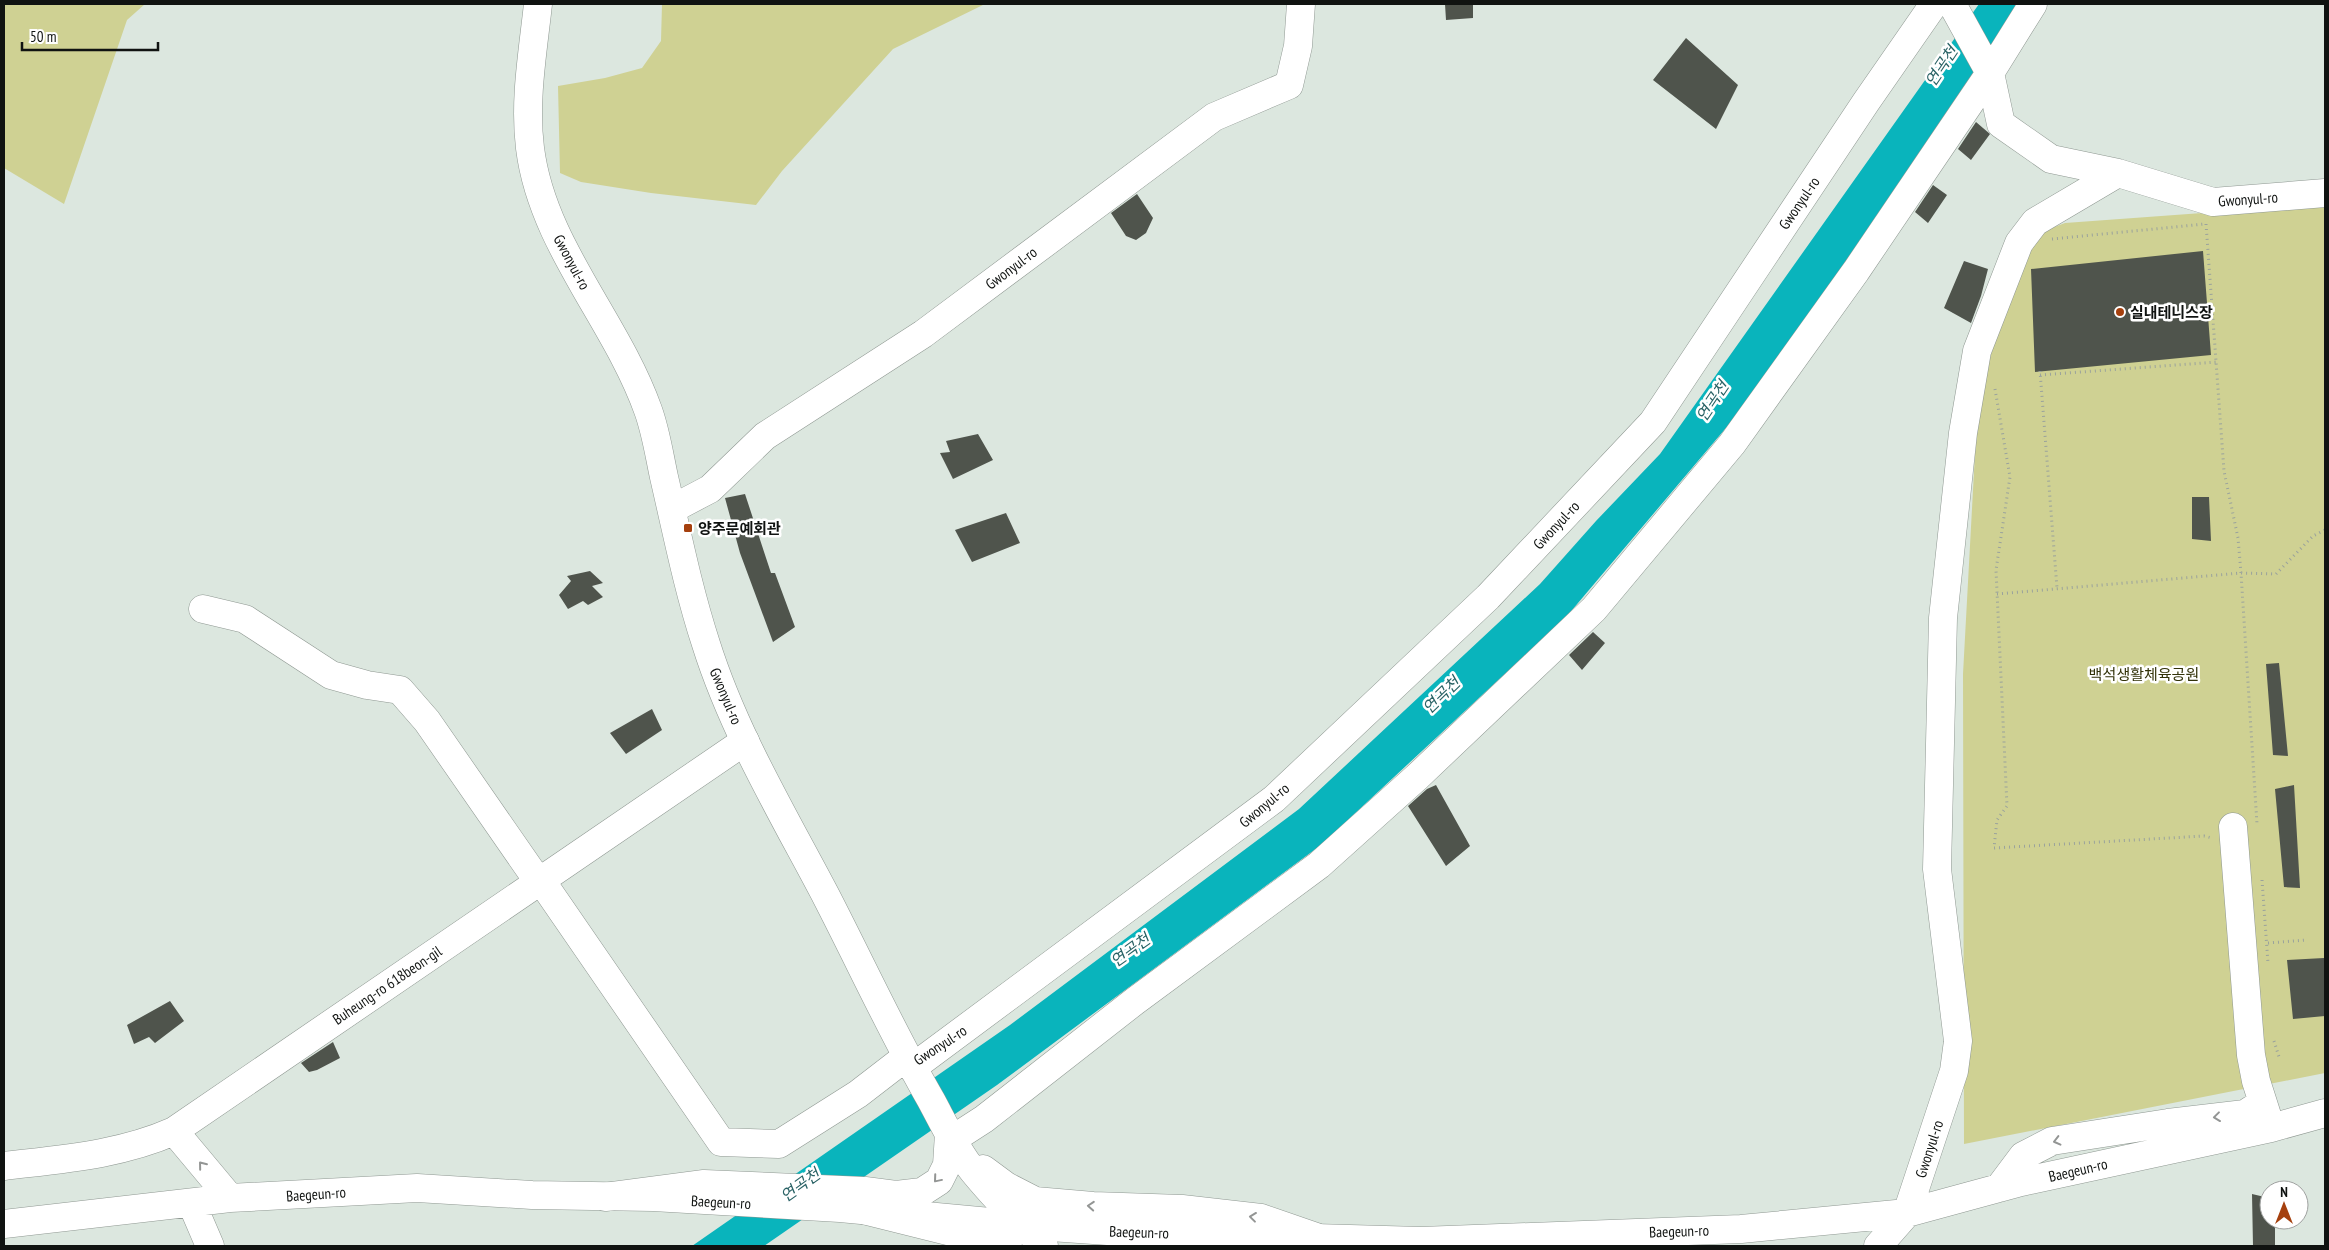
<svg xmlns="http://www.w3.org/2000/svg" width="2329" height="1250" font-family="'PT Sans Narrow','Noto Sans KR',sans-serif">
<rect width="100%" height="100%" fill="#dce7df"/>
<path fill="#cfd193" d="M4 4H145L127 20 64 204 4 168Z
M662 4H985L893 49 782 171 756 205 651 193 581 182 560 173 558 86 605 78 642 68 661 41Z
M2325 204V1073L1964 1144 1963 674 1979 380 2030 236 2065 223Z"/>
<path fill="#09b4bc" d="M1979 4H2017L2014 15 1758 390 1567 616 1321 845 997 1085 764 1246H692L1010 1025 1299 809 1540 584 1596 521 1660 454Z"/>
<path fill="#4f544c" d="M1445 4H1473V18L1446 20Z
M1686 38 1738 85 1716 129 1653 80Z
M1976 122 1990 134 1971 160 1958 149Z
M1933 185 1947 195 1928 223 1915 212Z
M1137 194 1153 218 1146 233 1136 240 1126 236 1111 213Z
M2203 251 2211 355 2035 372 2031 269Z
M1964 261 1988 269 1981 296 1971 323 1944 308Z
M978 434 993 460 953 479 940 453 950 452 946 441Z
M745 494 771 573H775L795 627 773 642 740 553 725 498Z
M2192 497H2209L2211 541 2192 539Z
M1006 513 1020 543 972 562 955 530Z
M590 571 603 583 592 586 603 597 588 605 583 601 568 609 559 595 571 581 567 576Z
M1593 632 1605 643 1582 670 1569 655Z
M2279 663 2288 756 2273 755 2266 664Z
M652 709 662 730 626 754 610 733Z
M1436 785 1470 846 1446 866 1408 806 1427 789Z
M2294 785 2300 888 2284 887 2275 789Z
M2324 958 2325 1016 2293 1019 2287 960Z
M170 1001 184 1021 155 1043 149 1037 134 1044 127 1025Z
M333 1042 340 1058 317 1070 309 1072 301 1063Z
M2252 1194 2269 1198V1220H2275V1246H2253Z"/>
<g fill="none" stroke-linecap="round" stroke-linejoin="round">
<g stroke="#8f9892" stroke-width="29">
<path id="minor" d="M1952 4 1990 73 2001 124 2051 159 2118 173 2213 202 2325 193
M672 509 710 489 765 436 923 334 1214 117 1289 85 1298 46 1301 4
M203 609 245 619 331 675 367 685 400 690 427 721 531 871 540 879 721 1142 779 1144 858 1094 906 1057
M2233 827 2251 1055 2256 1081 2271 1128
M912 1068 1274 799 1488 597 1653 422 1866 102 1934 4
M174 1131 230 1198
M953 1139 984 1119 1135 1001 1319 865 1417 777 1594 609 1732 444 1856 271 1990 73 2033 4
M4 1166C62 1159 120 1155 174 1131L745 741
M1999 1188 2023 1156 2052 1141 2168 1123 2245 1114 2262 1103
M192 1204 210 1246
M4 1224 230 1198 417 1188 532 1195 653 1197 840 1208 1022 1225 1122 1232 1240 1236 1421 1241 1741 1229 1907 1213 2021 1182 2271 1128 2325 1113
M1878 1246 1907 1213 1954 1071 1958 1041 1937 869 1943 618 1963 433 1977 351 2019 243 2035 222 2118 173"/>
</g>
<g stroke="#8f9892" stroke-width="29">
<path id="major" d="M538 4C533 51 524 100 530 148 542 245 616 320 648 410 656 432 659 454 664 477 677 533 688 589 706 644 734 733 784 816 827 898 862 966 893 1034 931 1100 944 1124 956 1150 973 1171 995 1198 1019 1222 1044 1246
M983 1169 1006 1186 1035 1201 1093 1206 1182 1209 1261 1218 1316 1237
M605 1197 704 1184 865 1191 896 1195 922 1192 939 1181 947 1165 949 1134
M867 1211 1008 1246
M1354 1246 1364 1240"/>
</g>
<path stroke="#9aa29c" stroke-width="3" stroke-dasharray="1 4" stroke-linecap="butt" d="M2206 224 2224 471 2238 538 2241 573 2257 824
M2052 239 2205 224
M2040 371 2057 588
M2040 375 2217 362
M1995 389 2010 477 1996 570 2007 806 1997 820 1994 848 2204 836 2212 838
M1997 594 2241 573 2276 574 2313 536 2325 530
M2262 880 2268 963
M2268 943 2306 940
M2274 1041 2280 1060"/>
<use href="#minor" stroke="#fff" stroke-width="28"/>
<use href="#major" stroke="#fff" stroke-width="28"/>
</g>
<defs><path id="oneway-chevron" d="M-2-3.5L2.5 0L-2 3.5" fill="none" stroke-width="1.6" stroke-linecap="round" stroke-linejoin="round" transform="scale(1.25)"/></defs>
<g stroke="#939594">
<use href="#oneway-chevron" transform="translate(2217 1117) rotate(173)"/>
<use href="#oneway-chevron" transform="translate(2057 1141) rotate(166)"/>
<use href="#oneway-chevron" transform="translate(202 1165) rotate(-129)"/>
<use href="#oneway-chevron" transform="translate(937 1179) rotate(130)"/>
<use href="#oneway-chevron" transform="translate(1091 1206) rotate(-176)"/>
<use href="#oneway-chevron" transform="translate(1253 1217) rotate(-173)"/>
</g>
<g fill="#a5400e" stroke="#fff" stroke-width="2">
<circle cx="2120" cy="312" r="5"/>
<rect x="683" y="523" width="10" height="10" rx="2.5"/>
</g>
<g text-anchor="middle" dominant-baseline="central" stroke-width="5" stroke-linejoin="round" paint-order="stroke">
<g font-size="15" fill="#101311" stroke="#fff">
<text transform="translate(2248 199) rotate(-4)">Gwonyul-ro</text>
<text transform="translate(1799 203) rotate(-56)">Gwonyul-ro</text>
<text transform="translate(572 262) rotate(62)">Gwonyul-ro</text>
<text transform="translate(1011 268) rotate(-37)">Gwonyul-ro</text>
<text transform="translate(1556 525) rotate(-47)">Gwonyul-ro</text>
<text transform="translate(726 696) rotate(67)">Gwonyul-ro</text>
<text transform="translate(1264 805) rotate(-40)">Gwonyul-ro</text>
<text transform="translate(387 985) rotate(-34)">Buheung-ro 618beon-gil</text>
<text transform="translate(940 1045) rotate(-33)">Gwonyul-ro</text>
<text transform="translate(1929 1149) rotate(-72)">Gwonyul-ro</text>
<text transform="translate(2078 1170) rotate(-13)">Baegeun-ro</text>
<text transform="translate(316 1194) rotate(-4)">Baegeun-ro</text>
<text transform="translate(721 1202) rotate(3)">Baegeun-ro</text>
<text transform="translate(1679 1231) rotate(-2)">Baegeun-ro</text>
<text transform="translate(1139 1232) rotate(2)">Baegeun-ro</text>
</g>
<g font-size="15" font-weight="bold" fill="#101311" stroke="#fff" text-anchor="start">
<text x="2130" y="312">실내테니스장</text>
<text x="698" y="528">양주문예회관</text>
</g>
<g font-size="15" fill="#323209" stroke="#fff">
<text x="2144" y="674">백석생활체육공원</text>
</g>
<g font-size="16" font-style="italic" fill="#296265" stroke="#fff">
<text transform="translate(1941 66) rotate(-56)">연곡천</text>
<text transform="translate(1712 401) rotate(-56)">연곡천</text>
<text transform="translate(1441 695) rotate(-44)">연곡천</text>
<text transform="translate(1130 950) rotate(-36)">연곡천</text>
<text transform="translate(800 1185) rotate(-36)">연곡천</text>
</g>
</g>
<rect width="2329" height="1250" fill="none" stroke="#101311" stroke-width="10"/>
<g transform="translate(2284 1205)"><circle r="24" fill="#ffffff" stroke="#9fa1a0"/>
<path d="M0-4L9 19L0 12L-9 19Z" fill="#a5400e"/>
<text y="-8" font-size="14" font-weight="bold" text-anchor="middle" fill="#101311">N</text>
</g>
<path d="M22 42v8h136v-8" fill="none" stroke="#101311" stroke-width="2.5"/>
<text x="30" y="42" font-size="15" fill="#101311" stroke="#ffffff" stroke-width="4" paint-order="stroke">50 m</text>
</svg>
